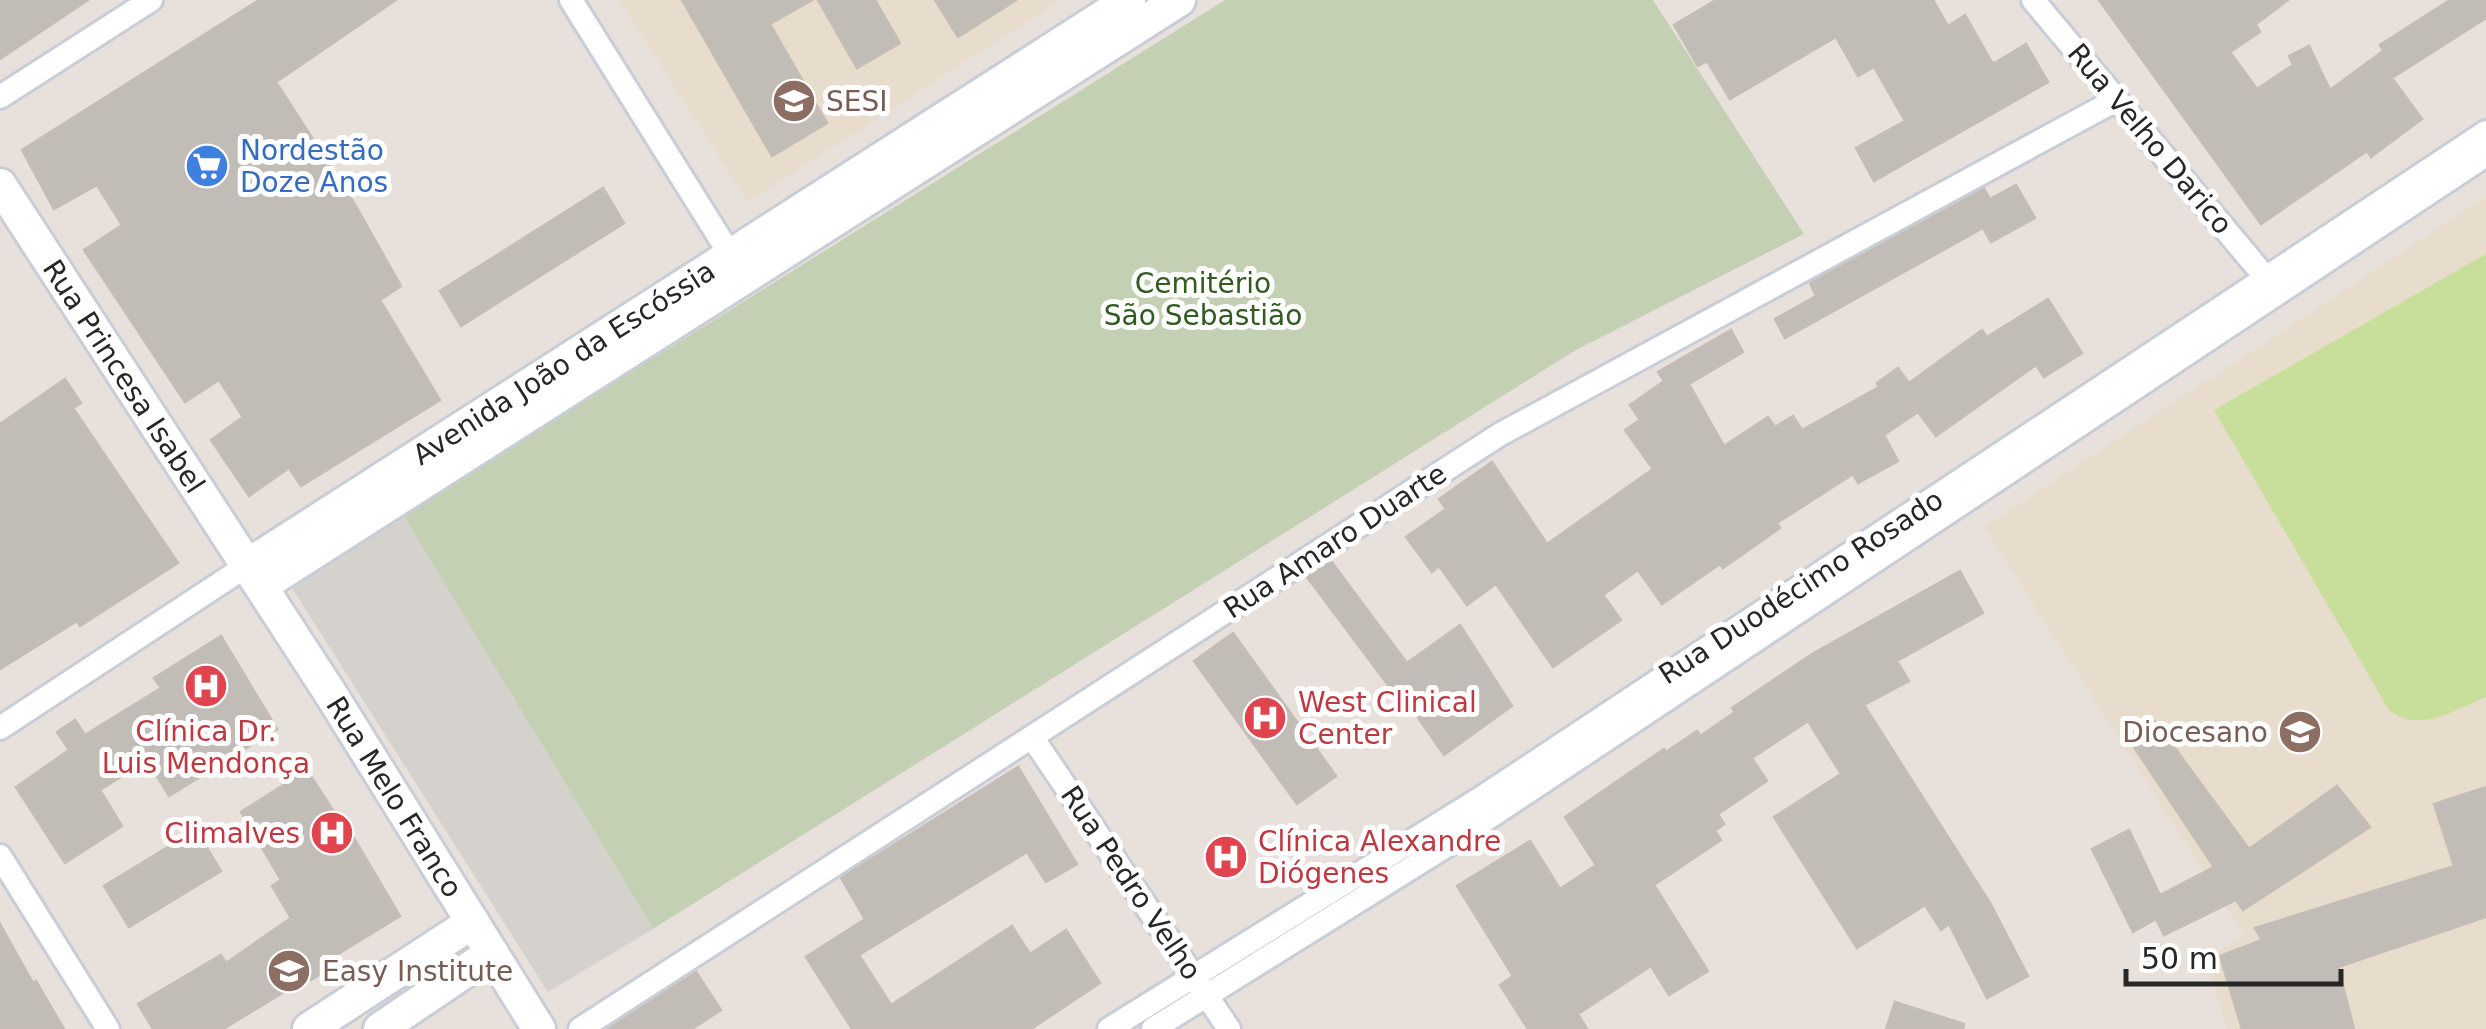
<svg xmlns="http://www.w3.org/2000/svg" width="2486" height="1029" font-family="'DejaVu Sans',sans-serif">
<rect width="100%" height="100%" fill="#e8e1db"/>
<path fill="#e8ddcc" d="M619 0H1061L748 202Z
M2486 197V1029H2227L2205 957 2245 936 1984 527Z"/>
<path fill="#c4d0b4" d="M1225 0H1653L1804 234 1576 350 653 929 403 515Z"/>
<path fill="#c7df9a" d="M2486 254V697C2454 710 2420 734 2389 710L2214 410Z"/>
<path fill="#d5d1cd" d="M403 515 653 929 548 992 292 588Z"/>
<path fill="#c1bcb6" stroke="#c3bdb5" stroke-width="2.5" d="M0 0H88L0 59Z
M259 0H396L276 82 354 203 401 286 380 300 440 400 301 486 289 468 249 496 211 440 243 417 219 380 185 402 84 250 122 225 97 185 54 209 22 150Z
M682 0H812L770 24 827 123 772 156Z
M818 0H875L900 43 857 68Z
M935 0H1016L958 37Z
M1716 0H1933L1948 26 1965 15 1993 64 2026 44 2048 82 1874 181 1856 148 1905 121 1874 67 1858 76 1836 37 1730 99 1707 61 1698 66 1674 25Z
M2099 0H2288L2256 24 2260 32 2230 52 2257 89 2293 65 2289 56 2309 46 2330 90 2383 51 2380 45 2450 0H2486V18L2392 78 2422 119 2371 157 2367 151 2261 224Z
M2016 185 2035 218 1991 242 1983 228 1785 338 1775 319 1816 296 1810 283 1984 189 1990 199Z
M603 188 624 223 461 326 440 291Z
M2048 299 2082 353 2044 377 2036 365 1936 436 1918 412 1884 435 1898 461 1858 483 1853 474 1777 523 1780 528 1723 568 1720 564 1662 604 1638 570 1603 595 1621 620 1553 667 1496 584 1467 605 1439 566 1432 572 1406 537 1446 509 1439 499 1492 462 1547 544 1653 469 1625 430 1640 420 1630 405 1664 381 1658 372 1731 330 1743 352 1689 384 1724 446 1768 417 1775 427 1793 416 1802 430 1879 387 1877 383 1898 368 1909 383 1982 330 1987 337Z
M65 379 81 403 73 408 178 563 80 626 77 621 0 669V424Z
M1331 561 1407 663 1460 625 1512 706 1444 755 1410 706 1406 709 1307 577Z
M1960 571 1983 613 1897 661 1909 681 1864 705 1990 903 2028 976 1987 998 1949 924 1941 930 1925 905 1857 948 1774 817 1841 774 1808 721 1752 758 1767 781 1718 814 1724 824 1715 831 1721 840 1654 885 1708 971 1669 995 1651 966 1578 1014 1587 1029H1528L1500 985 1513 976 1457 886 1530 841 1560 889 1596 865 1565 817 1664 749 1666 752 1697 731 1700 736 1735 712 1732 708 1812 654Z
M1233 633 1336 776 1297 804 1194 661Z
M221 636 277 729 169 796 147 760 100 790 122 826 65 863 16 787 69 750 57 732 75 720 85 735 161 688 154 678Z
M2155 721 2249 849 2337 786 2370 827 2243 910 2236 900 2164 935 2156 919 2133 932 2092 849 2129 830 2160 895 2214 867 2128 738Z
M1018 767 1077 864 1046 882 1027 852 859 955 891 1005 1012 926 1030 954 1066 930 1100 983 1031 1029H852L806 957 865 919 841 878Z
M307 770 338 818 341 816 400 916 330 959 335 965 311 980 310 978 289 989 223 1029H153L138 1004 221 955 226 963 291 918 272 886 281 880 241 812Z
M2486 787V917L2338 967 2354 1029H2242L2220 956 2262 940 2255 928 2454 866 2434 804Z
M196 830 221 871 129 927 104 886Z
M0 924 33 983 36 981 64 1029H0Z
M696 972 721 1010 692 1029H608Z
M1895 1002 1964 1024 1963 1029H1886Z"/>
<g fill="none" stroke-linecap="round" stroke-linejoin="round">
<g stroke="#c9cdd8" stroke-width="28">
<path id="minor" d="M571 0 731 256
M2033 0 2266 278
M0 97 151 0
M0 728 248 565
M1032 737 1229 1029
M0 856 108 1029
M580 1029 1499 435 2116 100
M1109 1029 1484 796 2486 132
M1153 1029 1443 848 2486 155"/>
</g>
<g stroke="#c9cdd8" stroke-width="38">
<g id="secondary">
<path id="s1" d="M0 185 332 696 539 1029"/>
<path id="s2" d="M248 565 1129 0"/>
<path d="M261 586 1179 0"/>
<path d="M309 1029 473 922"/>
<path d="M380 1029 492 953"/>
</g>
</g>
<use href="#minor" stroke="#fff" stroke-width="22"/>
<use href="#secondary" stroke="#fff" stroke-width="32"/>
</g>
<defs>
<g id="school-disc" transform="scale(2.25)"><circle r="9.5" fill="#8d6e63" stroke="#fff"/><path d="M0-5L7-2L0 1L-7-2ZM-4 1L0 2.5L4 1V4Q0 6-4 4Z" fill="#fff"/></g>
<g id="supermarket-disc" transform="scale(2.25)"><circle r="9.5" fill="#3f7fe0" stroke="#fff"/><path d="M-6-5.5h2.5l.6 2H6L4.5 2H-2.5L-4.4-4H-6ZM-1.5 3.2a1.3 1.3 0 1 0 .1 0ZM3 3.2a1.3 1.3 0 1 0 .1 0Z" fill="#fff"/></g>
<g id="hospital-disc" transform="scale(2.25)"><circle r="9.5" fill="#e0444e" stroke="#fff"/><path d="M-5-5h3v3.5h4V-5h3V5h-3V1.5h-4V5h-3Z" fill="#fff"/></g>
<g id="university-disc" transform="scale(2.25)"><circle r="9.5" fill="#8d6e63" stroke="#fff"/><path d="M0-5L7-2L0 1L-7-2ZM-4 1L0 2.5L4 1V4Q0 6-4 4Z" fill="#fff"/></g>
</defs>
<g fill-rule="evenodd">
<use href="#school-disc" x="794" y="101"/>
<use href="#supermarket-disc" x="207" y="166"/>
<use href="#hospital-disc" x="206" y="686"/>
<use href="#hospital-disc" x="1265" y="718"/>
<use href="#university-disc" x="2300" y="732"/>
<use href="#hospital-disc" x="332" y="833"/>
<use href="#hospital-disc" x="1226" y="857"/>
<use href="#school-disc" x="289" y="971"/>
</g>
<g text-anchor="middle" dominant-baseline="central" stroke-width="10" stroke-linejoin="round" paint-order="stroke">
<g font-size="28" fill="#785e54" stroke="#fff" text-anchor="start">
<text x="826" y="101">SESI</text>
<text x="2268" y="732" text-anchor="end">Diocesano</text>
<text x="322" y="971">Easy Institute</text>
</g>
<g font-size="28" fill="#272727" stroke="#fff">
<text transform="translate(2150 139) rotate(50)">Rua Velho Darico</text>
<text stroke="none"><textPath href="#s2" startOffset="375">Avenida João da Escóssia</textPath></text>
<text stroke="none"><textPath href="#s1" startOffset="228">Rua Princesa Isabel</textPath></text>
<text transform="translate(1335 541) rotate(-33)">Rua Amaro Duarte</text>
<text transform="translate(1801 587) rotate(-33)">Rua Duodécimo Rosado</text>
<text stroke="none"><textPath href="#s1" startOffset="728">Rua Melo Franco</textPath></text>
<text transform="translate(1131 883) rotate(56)">Rua Pedro Velho</text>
</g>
<g font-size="28" fill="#366cbe" stroke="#fff" text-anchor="start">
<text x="240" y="150">Nordestão<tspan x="240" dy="32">Doze Anos</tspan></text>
</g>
<g font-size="28" fill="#315b21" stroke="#fff">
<text x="1203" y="283">Cemitério<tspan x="1203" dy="32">São Sebastião</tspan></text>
</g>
<g font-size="28" fill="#be3a42" stroke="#fff" text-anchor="start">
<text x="1298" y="702">West Clinical<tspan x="1298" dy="32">Center</tspan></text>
<text x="206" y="731" text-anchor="middle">Clínica Dr.<tspan x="206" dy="32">Luis Mendonça</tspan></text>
<text x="300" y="833" text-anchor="end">Climalves</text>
<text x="1258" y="841">Clínica Alexandre<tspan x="1258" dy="32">Diógenes</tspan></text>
</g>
</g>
<path d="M2126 969v15h215v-15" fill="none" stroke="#272727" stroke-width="5"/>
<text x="2141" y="969" font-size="30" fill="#272727" stroke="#ffffff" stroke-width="8" paint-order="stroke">50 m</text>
</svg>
